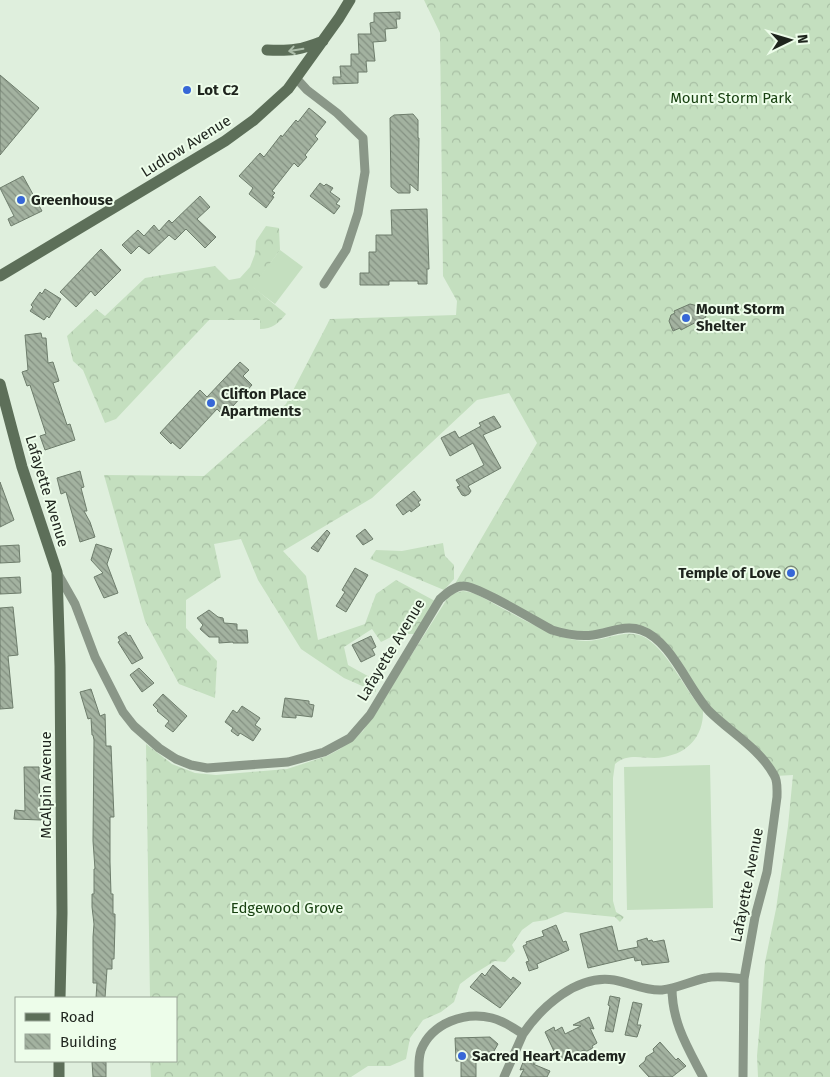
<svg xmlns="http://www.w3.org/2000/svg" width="830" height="1077" font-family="'Fira Sans',sans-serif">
<defs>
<pattern id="forest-crowns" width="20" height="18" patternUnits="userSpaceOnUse" patternTransform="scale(1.25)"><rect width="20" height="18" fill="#c4dfbf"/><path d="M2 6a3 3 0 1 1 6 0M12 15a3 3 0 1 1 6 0" fill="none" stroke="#a8bfa4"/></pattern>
<pattern id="building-back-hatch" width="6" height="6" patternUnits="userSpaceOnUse" patternTransform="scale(1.25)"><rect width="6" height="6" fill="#a3b2a0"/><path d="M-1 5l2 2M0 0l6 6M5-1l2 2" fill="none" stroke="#849182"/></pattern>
</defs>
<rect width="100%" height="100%" fill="#dfefdd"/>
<path fill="url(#forest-crowns)" d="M424 0H830V1077H758L757 1056 765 962 776 909 788 826 793 775 775 776 709 711 669 654 639 629 564 634 482 592 452 589 537 443 509 393 477 400 372 498 283 551 306 576 318 640 365 624 376 594 396 580 435 601 415 634H397L381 642 372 629 344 647 348 665 375 680 376 692 344 678 301 649 258 580 241 539 214 544 221 577 186 600V628L217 661 215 698 179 684 145 621 104 475 204 476 286 404 330 319 456 315 457 301 443 276 440 33Z
M266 226 279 228 280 250 253 287 286 314C279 323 272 329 260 329V320H209L116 419 105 423 83 370 73 361 67 336 96 309 105 316 145 278 215 266 229 280 240 278 250 267 255 254 256 241Z
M443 543 445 556 454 565V579L444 590 370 559 376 550 402 551Z
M463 591C476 592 487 600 498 606 519 617 545 633 567 638 573 640 580 641 586 641 606 641 627 627 646 638 670 654 684 689 703 710 704 735 689 753 664 757 647 761 630 751 615 764L613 778V901L616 912 624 917 620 922 615 917 565 912 546 920 533 922 522 930 512 945 515 951 505 962 495 961 472 975 460 984 454 1002 441 1012 423 1020 410 1038 406 1059 390 1066H368L351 1077H151L150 1061H176V998H150L146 744 172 764 195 773 216 775 287 769 327 756 340 749 363 731 447 599 454 593Z"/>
<path fill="#c4dfbf" d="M280 250 303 267 275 304 252 287Z
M710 765 713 908 627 910 624 767Z"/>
<path fill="url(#building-back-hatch)" stroke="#6e7d6c" d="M400 12V19H396L397 28 385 29 386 41 373 42 375 61H366L367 72H358V83L333 84V77H341L340 66H351V54H359L358 34H371L370 23 374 22V13Z
M0 75 39 108 0 155Z
M309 108 326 122 315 136 318 139 305 155 307 157 298 167 294 163 272 191 275 193 272 196 274 197 266 208 249 194 253 188 239 176 260 153 264 157 281 135 282 137 296 120 298 122Z
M413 114 418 120V138H419L418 191 410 184V193H398L391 187 390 118 394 115Z
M23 176 42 211 11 226 8 219 14 216 0 188Z
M320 183 324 186 326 184 333 188 330 192 340 199 336 204 340 206 334 214 310 196Z
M200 196 210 207 197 219 216 237 205 248 186 229 175 240 169 235 149 254 139 246 131 254 122 245 138 230 144 236 154 225 159 231 169 220 172 223Z
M427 209 429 269H427V284H418V281H389V285H360V273H369V252H376V235H392L391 210Z
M101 249 121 270 95 296 91 291 76 307 60 292Z
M45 289 61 299 49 318 47 316 44 320 30 311 33 307 31 305 40 292 42 294Z
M690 304 698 306 700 310 702 309 706 317 681 330 680 328 673 331 669 321 671 315 675 313 674 311Z
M41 333 42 338H46L48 363 53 362 59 381 53 383 67 425 70 424 75 440 45 450 40 436 46 434 30 385 27 386 22 372 28 370 25 335Z
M240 362 249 370 243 376 252 385 224 416 217 409 180 449 172 442 171 444 160 433 200 390 207 397Z
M494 416 501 427 483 435 501 468 468 486 471 491 469 494 465 496 462 495 457 487 460 486 456 480 484 465 473 443 450 456 441 438 455 431 459 438 481 426 479 423Z
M80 471 84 487 81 488 87 511H84L90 522 95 537 80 542 66 492 61 494 57 478Z
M0 482 14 520 0 527Z
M414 491 421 500 418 502 420 505 411 512 410 510 403 515 396 505Z
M365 529 373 539 363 545 356 536Z
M327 530 330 533 318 552 311 548Z
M96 544 112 549 107 564 118 593 104 598 94 577 103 573 91 560Z
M19 545 20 562 0 563V546Z
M784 573a7 7 0 1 1 14 0a7 7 0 1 1-14 0Z
M355 568 368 575 346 612 336 606 345 592 342 590Z
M20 577 21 593 0 594V578Z
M13 607 18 655 8 656 13 708 0 709V608Z
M209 610 218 617 223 618 224 623 237 624V630H247L248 643H233V642L219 643V637H209L200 629 203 625 197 618Z
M126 632 128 636 130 635 143 658 132 664 118 642 120 641 118 637Z
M371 636 376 647 372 649 375 655 361 662 352 645Z
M139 668 154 683 142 692 130 675Z
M91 689 100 716 105 714 106 746H111L114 817H110V862L111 894H113V914H115V925L114 959H112V969H107L105 998H96L97 983H93V937L94 924 92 907V894H94V869H95L93 841 94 740 93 735H92L91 718 88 719 80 692Z
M163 694 187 716 173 732 165 726 169 721 157 711 158 710 153 705Z
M285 698 309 701V704L314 705 312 717 296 715V718L282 717Z
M242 706 260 718 255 725 261 729 253 741 240 733 238 736 231 731 233 728 225 722 233 710 237 713Z
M24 767H39L40 811H42L41 820 14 819 15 810 25 811Z
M556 925 563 942 566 941 569 950 537 964 538 968 529 971 526 962 529 961 523 946 527 944 526 942 544 936 542 931Z
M612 926 618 951 638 947 637 941 647 938 648 941 652 940 653 942 664 940 669 962 642 965 641 960 635 961 634 957 588 968 580 934Z
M493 965 511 980 513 977 521 983 500 1008 470 987 482 973 485 976Z
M610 996 620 998 613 1032 605 1031 610 1006 608 1005Z
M633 1002 642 1004 637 1025H641L637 1037 625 1035Z
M589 1017 594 1029 590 1028 597 1043 592 1046 593 1048 585 1052 584 1050 559 1062 545 1032 554 1027 555 1031 562 1027 565 1034 581 1026 573 1025Z
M490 1037 498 1044 494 1051V1058H476V1077H461V1061H456L455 1038Z
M660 1042 676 1060 678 1058 686 1066 672 1077H649L639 1066 645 1061 646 1057 654 1052 653 1049Z
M525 1057 537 1062 533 1064 550 1071 547 1077H520L524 1069 520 1070Z
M92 1062H106V1077H93Z"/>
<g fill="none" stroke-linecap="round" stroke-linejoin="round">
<path stroke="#8a9788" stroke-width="9" d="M296 78 307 90 337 113 363 138 365 172 358 213 346 250 324 284
M58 574 75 604 95 657 123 712 134 726 159 748 176 759 191 765 207 768 288 762 324 752 350 738 370 715 440 599C446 594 454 586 463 586 476 585 537 622 552 630 565 634 579 637 593 635 609 633 625 624 641 630 671 640 688 688 709 711 730 732 759 748 774 775 778 781 777 790 777 797L767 872 755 917 744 979 743 1077
M672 988C672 1023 688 1048 703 1077
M523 1034C542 1006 578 974 614 980 631 983 645 991 662 990 678 988 691 981 706 978 718 975 732 978 744 979
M419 1077C419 1068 418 1059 421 1050 432 1023 465 1011 492 1018 504 1021 514 1028 523 1034L504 1077"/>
<path stroke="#5d6f59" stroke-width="11" d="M267 50C292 51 300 50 323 41
M0 276 225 141 254 120 288 89 339 18 350 0
M0 384 22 467 57 572 60 666 62 913 60 998
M59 1077V1061"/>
</g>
<defs><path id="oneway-shaft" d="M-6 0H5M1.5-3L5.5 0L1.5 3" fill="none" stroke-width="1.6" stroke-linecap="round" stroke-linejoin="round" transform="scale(1.25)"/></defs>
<use stroke="#acbda9" href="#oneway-shaft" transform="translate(296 50) rotate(171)"/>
<g fill="#3767d7" stroke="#edfdea" stroke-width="2">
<circle cx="187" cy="90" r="5"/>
<circle cx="21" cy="200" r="5"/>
<circle cx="686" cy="318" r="5"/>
<circle cx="211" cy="403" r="5"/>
<circle cx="791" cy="573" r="5"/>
<circle cx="462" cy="1056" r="5"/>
</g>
<g text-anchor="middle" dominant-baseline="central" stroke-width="4" stroke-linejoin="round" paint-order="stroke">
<g font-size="15" font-weight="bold" fill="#1e241d" stroke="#edfdea" text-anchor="start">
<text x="197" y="90">Lot C2</text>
<text x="31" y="200">Greenhouse</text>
<text x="696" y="309">Mount Storm<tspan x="696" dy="17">Shelter</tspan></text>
<text x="221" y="394">Clifton Place<tspan x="221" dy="17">Apartments</tspan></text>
<text x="781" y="573" text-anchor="end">Temple of Love</text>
<text x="472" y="1056">Sacred Heart Academy</text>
</g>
<g font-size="15" fill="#184111" stroke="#edfdea">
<text x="731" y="98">Mount Storm Park</text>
<text x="287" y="908">Edgewood Grove</text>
</g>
<g font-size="15" fill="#1e241d" stroke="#edfdea">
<text transform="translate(186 146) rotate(-32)">Ludlow Avenue</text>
<text transform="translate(47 491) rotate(73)">Lafayette Avenue</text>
<text transform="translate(391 650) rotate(-59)">Lafayette Avenue</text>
<text transform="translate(46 785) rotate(-90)">McAlpin Avenue</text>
<text transform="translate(747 885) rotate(-79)">Lafayette Avenue</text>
</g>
</g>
<rect x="15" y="997" width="162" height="65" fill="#edfdea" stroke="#9aa698"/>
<rect x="25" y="1013" width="25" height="8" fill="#5d6f59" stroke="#9aa698"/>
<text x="60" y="1022" font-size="15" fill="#1e241d">Road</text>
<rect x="25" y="1034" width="25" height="15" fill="url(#building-back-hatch)" stroke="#9aa698"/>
<text x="60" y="1047" font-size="15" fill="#1e241d">Building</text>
<g transform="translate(790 40) rotate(85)" stroke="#edfdea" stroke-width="4" paint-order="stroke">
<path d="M0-4L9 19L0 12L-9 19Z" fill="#1e241d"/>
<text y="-8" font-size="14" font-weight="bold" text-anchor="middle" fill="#1e241d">N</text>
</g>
</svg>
